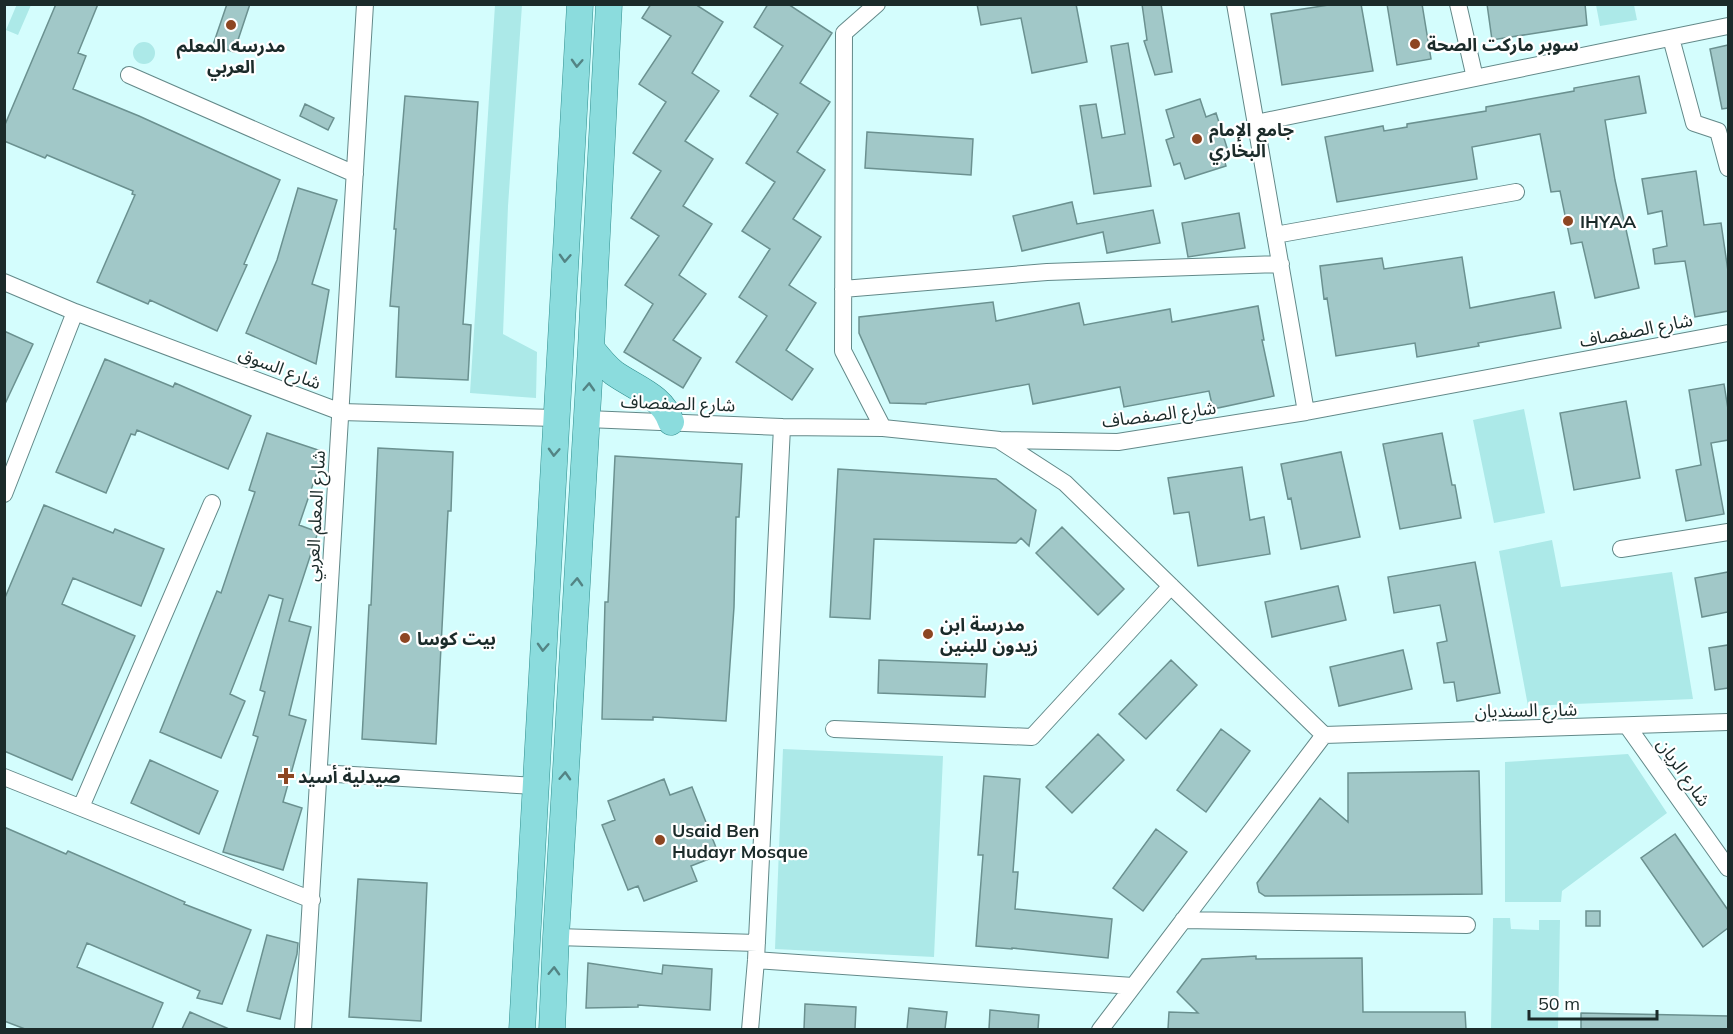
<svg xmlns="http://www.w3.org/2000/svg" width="1733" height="1034" font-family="Mulish,'Noto Sans Arabic',sans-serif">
<rect width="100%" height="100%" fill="#d4fdfd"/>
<path fill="#ace9e8" d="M17 4 31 5 18 35 6 30Z
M495 5H522L508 206 503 334 537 352 536 398 470 393Z
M1596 5H1634L1637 20 1600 26Z
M133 53a11 11 0 1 1 22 0a11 11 0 1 1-22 0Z
M1524 409 1545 513 1494 523 1473 420Z
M1552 540 1561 587 1672 572 1693 699 1528 706 1499 551Z
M783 749 943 756 934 957 775 949Z
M1628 754 1667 813 1562 891 1561 902H1505V762Z
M1493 918H1510L1511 929 1539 930V920H1560L1558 1029H1491Z"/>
<path fill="#a1c8c8" stroke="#6b9190" stroke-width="1.5" d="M56 4H98L78 53 86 56 73 89 139 116 280 180 244 264 247 265 217 331 150 300 148 304 97 282 135 195 132 194 133 191 47 155 45 158 4 141V127Z
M227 4H250L234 52 213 45Z
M651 4H695L723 22 692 73 719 91 685 141 713 159 683 206 712 224 679 275 706 294 673 340 701 358 683 388 624 352 653 304 625 285 659 236 631 218 661 171 633 153 666 102 639 84 671 36 642 18Z
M768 4H788L832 33 800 83 830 102 797 152 825 170 793 219 821 237 789 285 816 303 786 350 813 369 792 400 736 362 767 316 739 297 770 249 742 231 775 182 746 163 778 114 750 96 783 46 754 27Z
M977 4H1076L1087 62 1032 73 1021 18 981 25Z
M1142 4H1161L1172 72 1155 75 1144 41 1147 40Z
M1335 4H1361L1373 71 1282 85 1271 14Z
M1387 4H1422L1431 59 1397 65Z
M1487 4H1585L1587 25 1492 40Z
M1128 43 1151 186 1094 194 1080 106 1096 104 1102 138 1125 134 1111 46Z
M1728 45V108L1722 109 1710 49Z
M1639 76 1646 113 1605 120 1615 180 1639 288 1595 298 1582 242 1571 244 1560 191 1551 192 1540 134 1472 147 1477 179 1337 202 1325 137 1383 126 1384 131 1407 127V124L1486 111V107L1574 91V88Z
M405 96 478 102 463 324 471 325 468 380 396 377 399 307 390 306 396 229H394Z
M1200 99 1206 117 1216 113 1229 154 1223 156 1226 166 1185 179 1180 163 1174 165 1166 140 1174 137 1166 110Z
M305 104 334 118 328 130 300 116Z
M867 132 973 139 971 175 865 168Z
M1696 171 1704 225 1721 223 1728 271V311L1695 317 1685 261 1655 264 1653 249 1667 246 1662 211 1648 214 1642 179Z
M298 188 337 200 312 284 329 290 316 364 246 333 277 260Z
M1072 202 1077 224 1153 210 1160 243 1107 253 1103 232 1022 251 1013 216Z
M1239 213 1245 248 1188 257 1182 223Z
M1462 257 1470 308 1554 292 1561 328 1478 343 1479 346 1417 357 1415 343 1336 356 1327 298 1324 299 1320 266 1382 258 1384 269Z
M993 302 996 321 1079 303 1084 325 1170 309 1172 322 1258 306 1264 340H1262L1274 396 1213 409 1209 391 1124 407 1120 387 1033 404 1029 384 926 403V404L890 403 859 333V317Z
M4 331 33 344 4 406Z
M105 359 173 387 175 383 251 416 228 469 137 430 135 435 131 434 106 493 56 472Z
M1724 384 1728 409V440L1711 443 1724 514 1686 521 1676 470 1701 465 1689 390Z
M1626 401 1640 478 1574 490 1560 413Z
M267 433 324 452 299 525 318 532 289 621 311 627 289 715 306 720 283 802 302 808 283 870 223 852 258 737 253 735 265 692 260 690 283 599 269 595 230 694 245 701 221 758 160 732 217 591 221 593 255 492 249 490Z
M1442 433 1452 485H1455L1461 518 1400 529 1383 444Z
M378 448 453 452 451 511H448L436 744 362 739 369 605H371Z
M1341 452 1360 537 1301 549 1291 498 1288 499 1281 464Z
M615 456 742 464 739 517H736L734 607 726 721 653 717V720L602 719 605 602H608Z
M1242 467 1250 520 1264 517 1270 554 1198 566 1189 512 1174 514 1168 478Z
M838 469 996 479 1036 510 1029 546 1021 538 1016 543 874 539 870 619 830 617Z
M44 505 113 533 115 529 164 549 141 606 73 578 62 604 135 636 72 780 4 751V600Z
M1062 527 1124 589 1098 615 1036 553Z
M1475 562 1500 693 1457 701 1454 682 1444 683 1437 643 1447 641 1440 605 1394 613 1388 577Z
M1728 572V612L1702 617 1695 578Z
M1338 586 1346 620 1272 637 1265 602Z
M1728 645V688L1715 690 1709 648Z
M1403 650 1412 689 1339 706 1330 667Z
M879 660 987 664 985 697 878 693Z
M1171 660 1197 685 1146 739 1119 714Z
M1221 729 1250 751 1206 812 1177 790Z
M1098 734 1124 760 1072 813 1046 787Z
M150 760 218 791 199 834 131 803Z
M1479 771 1482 894 1265 896 1259 892 1257 883 1320 798 1348 822V773Z
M984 776 1020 779 1013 872H1018L1015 909 1112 919 1108 958 1012 948V949L976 946 983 855H978Z
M664 779 670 795 692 787 719 855 691 866 697 881 644 901 638 886 628 890 602 825 615 820 608 801Z
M4 827 66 854 68 851 185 902 184 904 251 930 222 1004 197 998 200 991 87 943 77 967 163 1003 152 1029H25L4 1021Z
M1156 829 1187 852 1143 911 1113 888Z
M1675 834 1728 910V928L1703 947 1641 858Z
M358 879 427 883 421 1021 349 1017Z
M1586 911H1600V926H1586Z
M267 935 298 943 297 954 280 1019 247 1011Z
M1256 956V959L1362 958 1363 1012H1465L1466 1029H1168L1169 1012 1198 1013 1177 992 1202 959Z
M588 963 662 974 663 965 712 969 710 1010 638 1005V1007L586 1008Z
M805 1004 856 1007 855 1029H804Z
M909 1008 947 1012 945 1029H907Z
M990 1010 1039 1015 1038 1029H989Z
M190 1012 229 1029H182Z
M1581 1013 1728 1016V1029H1581Z"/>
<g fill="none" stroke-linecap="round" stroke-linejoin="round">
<g stroke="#638989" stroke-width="18">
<path id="minor" d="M877 4 844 33 843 351 883 428
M1235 4 1306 412
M1458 4 1475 78
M1671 38 1694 123 1718 131 1728 168
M129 75 355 174
M1256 123 1728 26
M1275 235 1516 192
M4 282 75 312 341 412 556 418
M843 289 1047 272 1281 264
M587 419 782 427 883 428 1000 440 1118 442 1306 412 1728 333
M1000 441 1065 483 1324 735 1100 1030
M4 494 75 312
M1621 549 1728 532
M1628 727 1728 868
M834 729 1032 737 1171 586
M1324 735 1728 722
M320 773 535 786
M4 777 312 900
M81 807 212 503
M1183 920 1467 925
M556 937 757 943
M756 960 1133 986
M303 1030 365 4
M750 1030 756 960 782 427"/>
</g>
<g stroke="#318f8f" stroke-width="27">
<path id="primary" d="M591 348C598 357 605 366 614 373 635 388 663 396 671 422
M522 1030 580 4
M552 1030 556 937 591 348 609 4"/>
</g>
<use href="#minor" stroke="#fff" stroke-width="16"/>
<use href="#primary" stroke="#8bdcdd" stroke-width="26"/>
</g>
<defs><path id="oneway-chevron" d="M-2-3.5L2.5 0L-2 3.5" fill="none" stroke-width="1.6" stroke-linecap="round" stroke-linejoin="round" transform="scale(1.5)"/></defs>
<g stroke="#538484">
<use href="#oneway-chevron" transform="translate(577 63) rotate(93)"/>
<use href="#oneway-chevron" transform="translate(565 258) rotate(93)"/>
<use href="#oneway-chevron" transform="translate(589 387) rotate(-87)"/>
<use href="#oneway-chevron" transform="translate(554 452) rotate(93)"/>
<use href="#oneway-chevron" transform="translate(577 582) rotate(-87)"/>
<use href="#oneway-chevron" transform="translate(543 647) rotate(93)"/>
<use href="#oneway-chevron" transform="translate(565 776) rotate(-87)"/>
<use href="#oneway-chevron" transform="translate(554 971) rotate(-88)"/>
</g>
<g fill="#8d4622" stroke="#fff" stroke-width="2">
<circle cx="231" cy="25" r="6"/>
<circle cx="1415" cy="44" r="6"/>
<circle cx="1197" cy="139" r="6"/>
<circle cx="1568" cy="221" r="6"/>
<circle cx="928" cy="634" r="6"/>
<circle cx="405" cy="638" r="6"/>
<path d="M283 767h6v6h6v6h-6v6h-6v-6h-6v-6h6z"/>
<circle cx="660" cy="840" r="6"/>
</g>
<g text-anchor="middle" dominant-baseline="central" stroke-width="4.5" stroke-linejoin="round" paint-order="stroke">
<g font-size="18" font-weight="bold" fill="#1b2b2a" stroke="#fff" text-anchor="start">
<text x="1427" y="44">سوبر ماركت الصحة</text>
<text x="231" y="45" text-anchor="middle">مدرسه المعلم<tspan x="231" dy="21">العربي</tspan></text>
<text x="1209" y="129">جامع الإمام<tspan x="1209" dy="21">البخاري</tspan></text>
<text x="1580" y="221">IHYAA</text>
<text x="940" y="624">مدرسة ابن<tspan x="940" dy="21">زيدون للبنين</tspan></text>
<text x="417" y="638">بيت كوسا</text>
<text x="298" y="776">صيدلية أسيد</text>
<text x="672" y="830">Usaid Ben<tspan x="672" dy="21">Hudayr Mosque</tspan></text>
</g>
<g font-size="18" fill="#1b2b2a" stroke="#fff">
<text transform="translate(1636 330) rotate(-11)">شارع الصفصاف</text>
<text transform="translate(280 368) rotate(21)">شارع السوق</text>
<text transform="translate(678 403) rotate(2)">شارع الصفصاف</text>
<text transform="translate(1159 414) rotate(-7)">شارع الصفصاف</text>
<text transform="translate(315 516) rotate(-87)">شارع المعلم العربي</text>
<text transform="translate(1526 710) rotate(-1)">شارع السنديان</text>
<text transform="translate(1684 772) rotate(55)">شارع الريان</text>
</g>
</g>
<rect width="1733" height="1034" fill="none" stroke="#1b2b2a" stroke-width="12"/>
<path d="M1529 1010v9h128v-9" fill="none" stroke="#1b2b2a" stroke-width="3"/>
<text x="1538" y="1010" font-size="18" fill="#1b2b2a" stroke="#ffffff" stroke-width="4.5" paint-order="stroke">50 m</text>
</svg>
